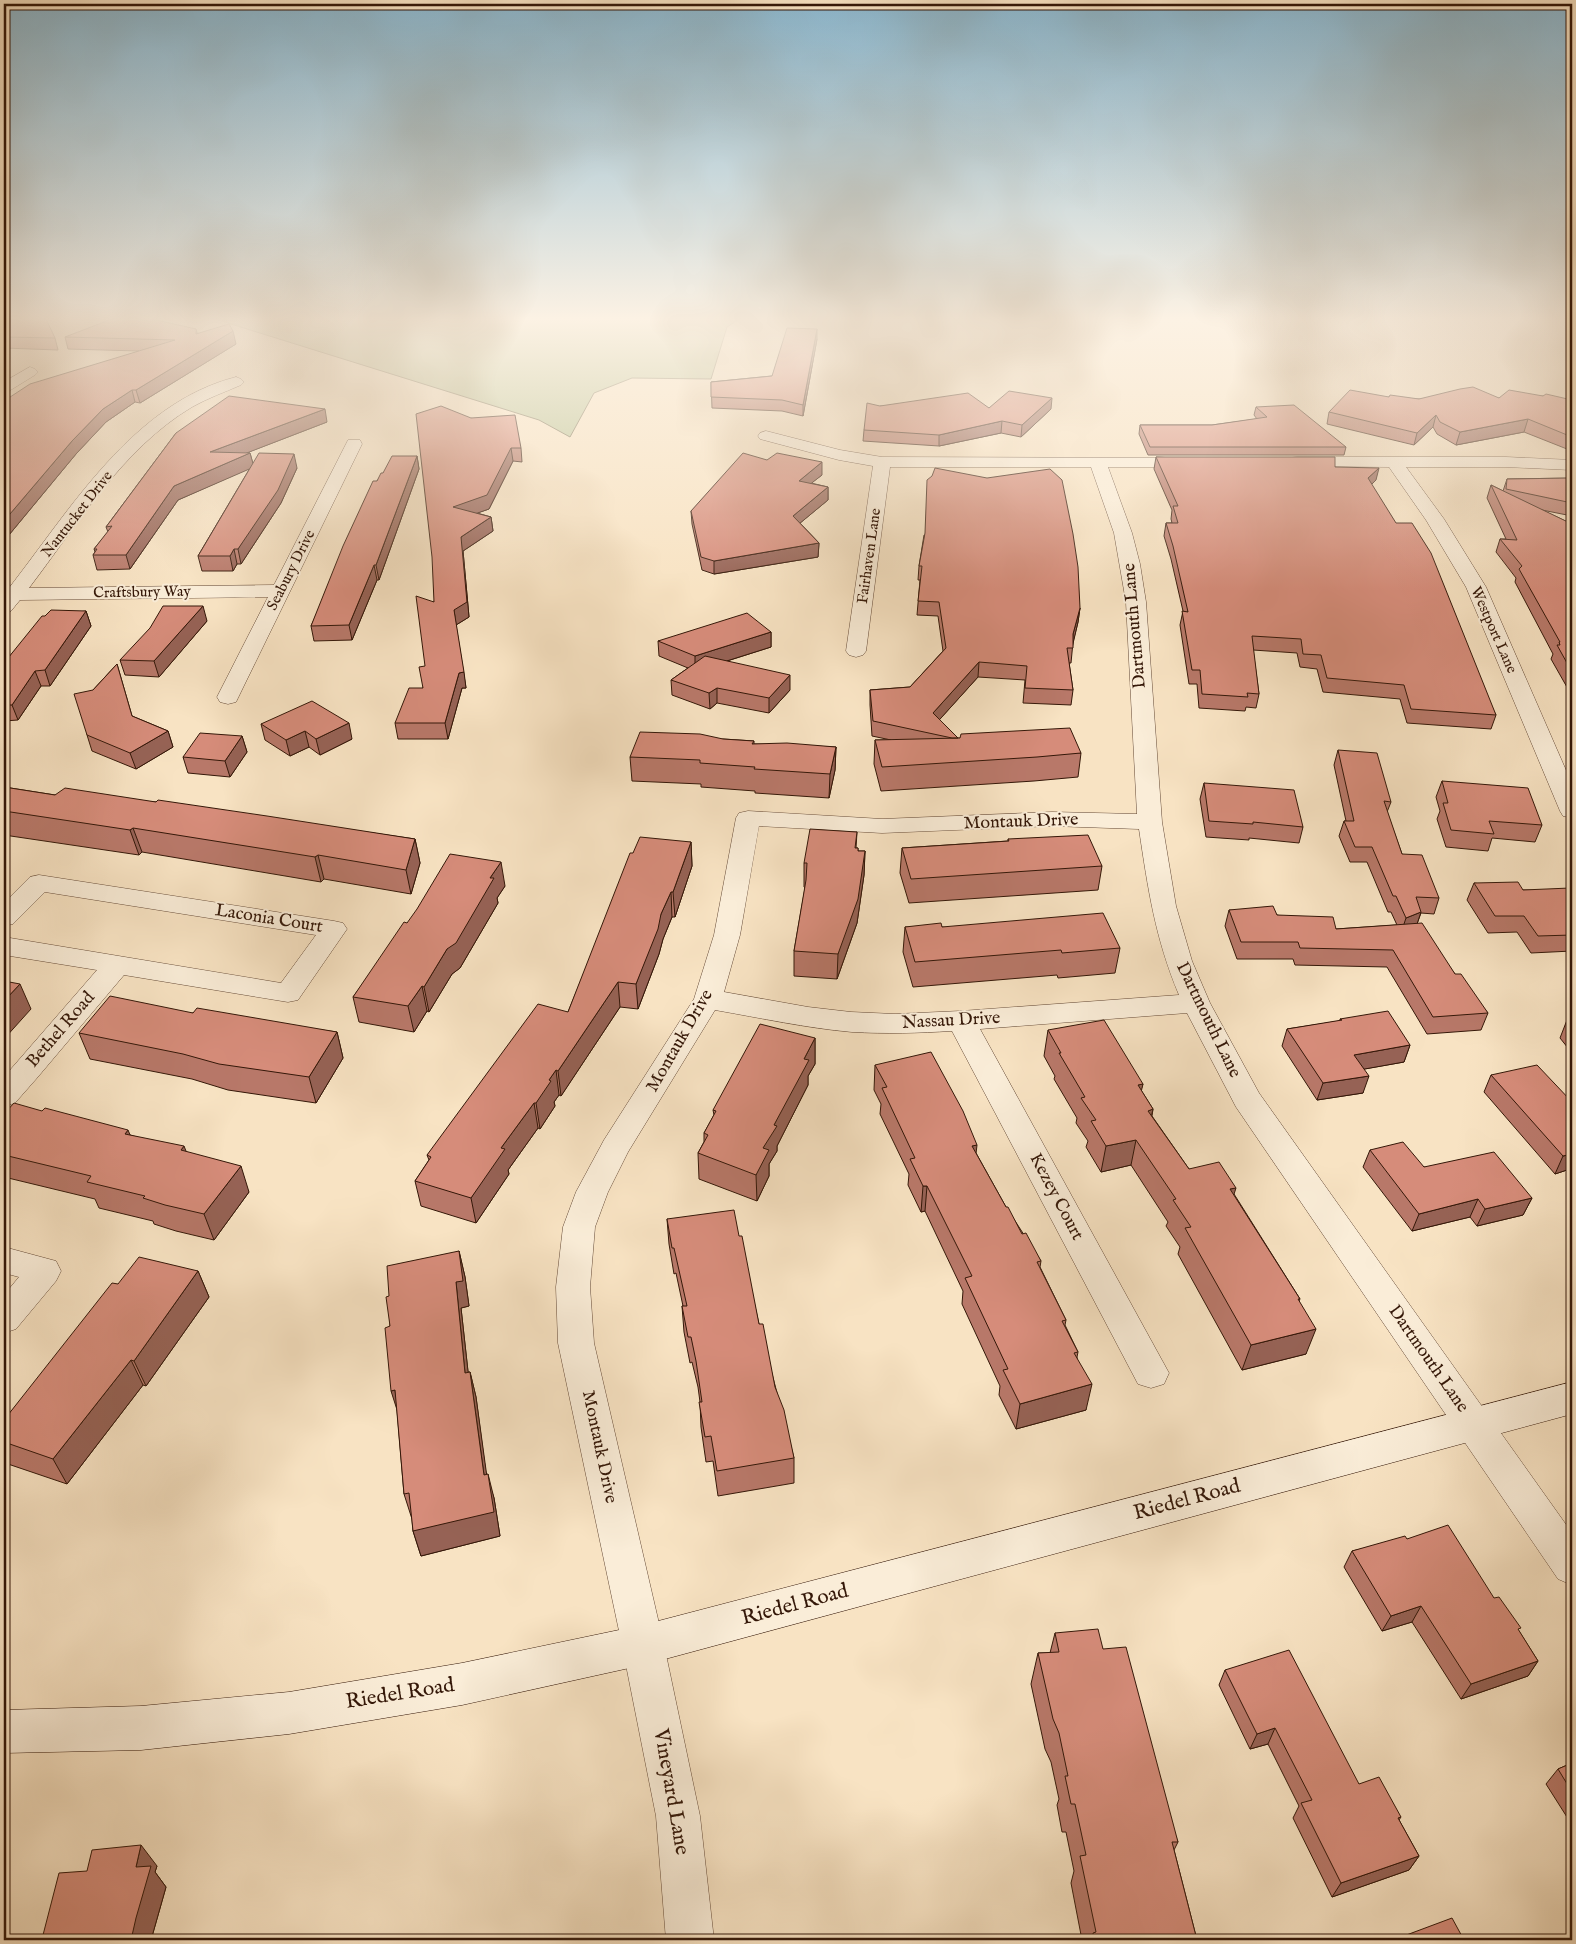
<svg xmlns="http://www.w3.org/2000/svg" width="1576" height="1944" font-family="'IM FELL English',serif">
<rect width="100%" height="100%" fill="#f8e3c3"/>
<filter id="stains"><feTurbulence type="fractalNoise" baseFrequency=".004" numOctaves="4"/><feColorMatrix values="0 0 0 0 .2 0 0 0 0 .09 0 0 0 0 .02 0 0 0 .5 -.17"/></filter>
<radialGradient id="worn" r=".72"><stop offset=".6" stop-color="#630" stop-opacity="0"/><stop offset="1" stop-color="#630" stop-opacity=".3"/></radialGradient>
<path fill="#bac496" stroke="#776e4f" d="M215 319H739L727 327 711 379 632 378 594 393 570 437 539 420Z"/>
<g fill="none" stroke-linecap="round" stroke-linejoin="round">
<g stroke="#654a37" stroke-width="1">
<path id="street" d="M30 367 35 369 38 372 35 375 9 391 4 393V382Z
M236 377 241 379 244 382 241 385C225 392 208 398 192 407 122 449 78 524 29 588L274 585 346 444 348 440H360L362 444 236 702 228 704 220 702 217 697 268 597 20 600 11 611 4 613V588H9C70 510 133 403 236 377Z
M766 431 840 450 882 457 1200 458 1202 462 1200 466 1194 467H1108L1132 533 1140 564 1146 602 1162 822 1176 906 1192 961 1210 1003 1259 1093 1572 1533V1585L1558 1579 1236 1107 1187 1013 980 1029 1169 1373 1164 1384 1151 1388 1138 1384 952 1031C919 1033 886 1034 852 1032 806 1028 761 1018 715 1010L628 1152 608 1192 595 1227 590 1287 594 1343 664 1645 700 1816 714 1940H666L656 1816 622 1645 558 1343 556 1287 563 1227 576 1192 604 1140 694 999 714 935 736 818 739 813 748 811 882 819 1052 812 1137 814 1126 602 1114 533 1091 467H890L866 651 863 655 856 657 849 655 846 651 873 466 839 460 760 439 758 436 760 433ZM759 826 882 833 1052 826 1139 829C1148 889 1155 938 1179 995L961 1011 895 1014 851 1012 808 1007 724 992 740 935Z
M1297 457H1506L1572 460V470L1506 467H1406L1444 519 1486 587 1572 784V818L1563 816 1560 811 1466 587 1426 520 1389 467 1291 466 1289 462 1291 458Z
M39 875 334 921 343 923 347 929 298 1000 288 1002 124 975 37 1078 15 1103 4 1106V1077L97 970 4 955V937L281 983 316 935 45 892 13 924 4 926V903L30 877Z
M4 1247 56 1261 61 1271 56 1281 16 1329 4 1333V1295L19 1277 4 1273Z"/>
</g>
<g stroke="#341708" stroke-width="1">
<path id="secondary" d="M1572 1382V1414L643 1665 462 1705 289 1734 141 1750 4 1753V1710L141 1706 289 1692 462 1663 643 1625Z"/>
</g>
<use href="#street" fill="#faedd8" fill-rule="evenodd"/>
<use href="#secondary" fill="#faedd8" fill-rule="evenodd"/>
</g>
<path fill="#b87869" stroke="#341708" d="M4 319 55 338 58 350 4 348Z
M196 329 197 333 236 344 140 403 135 402 106 422 76 454 4 541V471L5 470 4 468V401L139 351 68 349 65 337Z
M817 339 803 416 782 411 712 408 711 382 772 376Z
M1543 396 1572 400V451L1524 432 1456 445 1437 434 1433 427 1414 445 1327 424 1329 412 1389 397 1419 399 1499 398Z
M880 406 989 408 1051 409 1021 437 1001 433 939 446 863 441 864 430Z
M1256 407 1346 447 1344 455H1148L1139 434 1140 425H1212L1257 419 1254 415Z
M471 418 521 448 522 462 513 461 489 509 477 513 491 517 493 531 463 551 469 617 456 625 466 688H462L448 739H398L395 723 423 688 434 602Z
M327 422 246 453H250L253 464 297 468 281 503 241 564H237L233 571H202L198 556 250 468 178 500 130 569 97 570 93 555 95 552 94 549 108 532 106 527 176 433Z
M417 456 419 469 379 580H377L352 640 314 641 311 626 377 481 383 473Z
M1156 457 1335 467 1376 480 1371 484 1496 715 1491 729 1407 723 1400 699 1323 692 1317 669 1300 667 1297 653 1253 650 1259 694 1256 708 1246 707 1245 711 1199 708 1197 684H1189L1180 625 1183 611 1171 559 1164 536 1166 523H1172L1171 519 1172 510 1154 469Z
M822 475 811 483 828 487V500L800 523 819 543 818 557 714 574 702 570 692 524 691 511Z
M1572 478V516L1542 510 1572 524V696L1551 659 1553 654 1515 582 1516 578 1496 552 1500 539H1506L1487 498 1491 485 1503 491 1507 479Z
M924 535 1080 608 1078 622 1073 642 1071 663H1069L1073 690 1071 705 1023 703 1025 680 978 677 939 720 958 738 1081 753 1078 777 1034 781 881 791 874 764 875 740H891L872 736 870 705V690L910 687 943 651 938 616 917 615 920 580H918L919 566Z
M86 611 91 626 50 686H41L18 720 4 721V663L45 616Z
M207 621 159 677 125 675 120 660Z
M771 632V647L727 661 790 690 769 713 717 703 710 709 672 695 671 680 688 668 659 656 658 641Z
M117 664 132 716 168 731 173 747 136 769 92 751 87 735 93 690Z
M261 724 352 739 320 755 309 747 290 756 265 740Z
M242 736 247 752 230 777 188 773 183 757Z
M723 739 754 741V744L836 747 835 770 829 798 755 793V791L701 787V784L632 781 630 757Z
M1338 750 1391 802 1387 812 1402 854 1439 898 1434 914 1421 913 1417 924 1455 974 1488 1013 1481 1030 1427 1034 1387 967 1295 965 1293 959H1237L1225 926 1229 910 1277 915 1336 929 1397 925 1391 912H1388L1367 862H1350L1339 836 1344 821H1346L1334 765Z
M1442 781 1542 825 1535 842 1492 838 1488 851 1446 847 1437 819 1440 811 1436 797Z
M1204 783 1303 827 1299 843 1249 838V840L1206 837 1200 799Z
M4 787 55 795 156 802 415 839 420 863 411 894 324 879 321 882 142 852 139 855 4 835Z
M857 832 856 848H858V851H865L864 875 857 923 837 979 794 976V951L805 888 804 887V863Z
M1008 839 1102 866 1098 890 909 903 900 873 902 848 1008 841Z
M691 842 692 866 675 917H672L663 939 659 954 638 1009 620 1007 561 1096 559 1095 554 1102 555 1106 540 1129 538 1128 508 1170 509 1174 476 1223 421 1206 415 1181 429 1160 427 1155 568 1012 633 853Z
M1474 883 1523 890 1572 891V951L1531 953 1517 932 1488 933 1467 900Z
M505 886 497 898 498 903 460 968 452 974 429 1012 427 1011 414 1032 359 1022 353 997 407 923Z
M905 927H942L1120 948 1115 973 1058 978 1057 975 913 987 903 952Z
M193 1013 337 1032 343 1058 316 1103 228 1090 192 1079 90 1059 79 1033Z
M1340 1019 1410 1045 1404 1062 1364 1069 1363 1093 1317 1100 1282 1046 1287 1029 1340 1021Z
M1567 1020H1572V1053L1560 1038Z
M1048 1030 1143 1084 1141 1090 1153 1109 1152 1116 1189 1169 1234 1194 1300 1299 1299 1301 1306 1354 1242 1370 1178 1254 1180 1247 1166 1226 1168 1222 1131 1165 1101 1172 1086 1147 1088 1141 1076 1123 1077 1118 1054 1079 1055 1076 1044 1056Z
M815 1038V1064L808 1076V1085L777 1146V1151L769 1164V1176L757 1201 699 1179 698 1153 704 1142V1133L714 1115 713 1110Z
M875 1065 976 1153 1006 1207 1041 1261 1040 1267 1066 1320 1065 1325 1078 1352 1077 1357 1086 1410 1016 1429 999 1395 1000 1386 962 1304 963 1291 925 1211 921 1212 908 1185 909 1174 880 1114 881 1104 874 1090Z
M1491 1075 1572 1102V1176L1567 1170 1555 1174 1484 1092Z
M4 1114 130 1135 187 1152 249 1192 214 1240 176 1231 154 1224 153 1221 99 1208 95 1199 4 1177Z
M1370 1150 1424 1167 1532 1198 1523 1215 1477 1226 1470 1217 1412 1231 1363 1167Z
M667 1219 739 1236 759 1324 794 1458V1483L718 1496 713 1461 706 1462 701 1427 700 1402 698 1387 692 1362 690 1363 684 1332 682 1306H683L676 1273 674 1274 669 1244Z
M459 1251 465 1277 469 1306 461 1308 468 1372H470L476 1397 486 1474 494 1498 500 1536 421 1556 413 1531 412 1519 404 1494 390 1326 389 1296Z
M198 1271 209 1297 146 1386 143 1385 67 1484 5 1463 4 1460V1420L118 1284Z
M1407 1539 1494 1598 1519 1631 1538 1661 1528 1676 1461 1699 1412 1622 1382 1631 1344 1567 1352 1551Z
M1055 1633 1103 1649 1178 1842 1174 1850 1197 1940H1082L1071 1883 1074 1871 1066 1832H1062L1057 1805 1059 1799 1051 1762 1045 1749 1031 1684 1038 1653H1050Z
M1225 1670 1359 1784 1401 1817 1399 1820 1419 1856 1409 1870 1332 1897 1293 1818 1299 1806 1268 1744 1250 1749 1219 1685Z
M1572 1763V1825L1546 1784 1558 1769Z
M157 1866 155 1872 166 1887 151 1940H48L43 1935Z"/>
<path fill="#966255" stroke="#341708" d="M817 329V339L803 416V405Z
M233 331 236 344 140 403 136 390Z
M132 390 135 402 106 422 76 454 4 541V521L72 441 103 409Z
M1052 398 1051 409 1021 437 1022 425Z
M325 409 327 422 213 466 210 452Z
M1436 415 1433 427 1414 445 1417 433Z
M1528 419 1524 432 1456 445 1460 432Z
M1002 421 1001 433 939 446V435Z
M511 448 513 461 489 509 455 521 453 507Z
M250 453 254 467 178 500 130 569 126 555 174 486Z
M294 454 297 468 281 503 241 564 238 549Z
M417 456 419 469 379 580 376 565Z
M822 462V475L799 493V481Z
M1379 468 1376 480 1365 491 1368 478Z
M828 487V500L793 529V516Z
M491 517 493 531 463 551 469 617 456 625 454 610 461 537Z
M819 543 818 557 714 574V561Z
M234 549 237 564 233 571 230 556Z
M374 565 377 580 352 640 349 625Z
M203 606 207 621 159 677 154 661Z
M1080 608 1078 622 1072 648 1073 634Z
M86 611 91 626 50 686 45 670Z
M771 632V647L695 671V656Z
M979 662 978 677 932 728 933 713Z
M35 671 41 686 18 720 12 705Z
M464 672 466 688H462L448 739 445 723 459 673Z
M790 675V690L769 713V698Z
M717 688V703L710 709 709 693Z
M349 723 352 739 320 755 316 739Z
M168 731 173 747 136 769 130 753Z
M305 731 309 747 290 756 286 740Z
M242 736 247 752 230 777 225 761Z
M836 747 835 770 829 798 830 774Z
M133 828 142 852 139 855 130 830Z
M415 839 420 863 411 894 406 870Z
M691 842 692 866 675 917 673 892Z
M865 851 864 875 857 923 837 979 838 954Z
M318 855 324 879 321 882 315 857Z
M501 862 505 886 497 898 498 903 460 968 452 974 429 1012 424 987 447 949 490 878Z
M671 892 672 917 663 939 659 954 638 1009 636 984 661 914Z
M1421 912 1416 927 1401 933 1406 918Z
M618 982 620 1007 561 1096 558 1071Z
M20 984 31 1009 4 1039V1001Z
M422 986 427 1011 414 1032 408 1006Z
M337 1032 343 1058 316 1103 309 1077Z
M815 1038V1064L808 1076V1085L777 1146V1151L769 1164V1176L757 1201 756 1175 763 1148 774 1125 804 1059Z
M1410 1045 1404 1062 1348 1072 1354 1055Z
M556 1070 559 1095 554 1102 555 1106 540 1129 536 1103 549 1080Z
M1369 1076 1363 1093 1317 1100 1323 1083Z
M1143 1084 1137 1109 1138 1085Z
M534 1103 538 1128 508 1170 509 1174 476 1223 471 1198 501 1148Z
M1153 1109 1147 1135 1148 1111Z
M128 1130 139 1156 125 1134Z
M1136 1140 1131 1165 1101 1172 1106 1146Z
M977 1145 974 1171 972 1146Z
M184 1146 194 1171 181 1150Z
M1572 1154V1160L1567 1170 1555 1174 1563 1156Z
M241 1166 249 1192 214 1240 204 1214Z
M923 1186H927L925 1211 921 1212Z
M1236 1188 1228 1213 1230 1189Z
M1532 1198 1523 1215 1477 1226 1485 1209Z
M1478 1199 1470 1217 1412 1231 1419 1214Z
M459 1251 465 1277 469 1306 461 1308 471 1398 465 1373 456 1282Z
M198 1271 209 1297 146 1386 134 1361Z
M1316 1329 1306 1354 1242 1370 1251 1345Z
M131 1360 143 1385 67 1484 53 1459Z
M470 1372 476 1397 490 1499 484 1475Z
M1092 1384 1086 1410 1016 1429 1020 1404Z
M395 1390 399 1416 391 1391Z
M488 1474 494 1498 500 1536 421 1556 413 1531Z
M1421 1606 1412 1622 1382 1631 1391 1616Z
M1538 1661 1528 1676 1461 1699 1471 1684Z
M1275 1728 1268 1744 1250 1749 1257 1734Z
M141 1845 157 1866 155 1872 166 1887 151 1940H131L136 1867Z
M1419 1856 1409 1870 1332 1897 1341 1883Z"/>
<path fill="#d68c7a" stroke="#341708" d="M4 319H46L55 338 4 337Z
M112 319H152L196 329V334L229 324 233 331 136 390H132L103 409 72 441 4 521V471L10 465 4 459V401L30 384 175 340 65 337Z
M787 328 817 329 803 405 782 400 711 397V382L772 376Z
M1473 387 1499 398 1509 390 1543 396 1546 394 1572 400V437L1528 419 1460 432 1440 422 1436 415 1417 433 1329 412 1350 390 1389 397 1390 395 1419 399 1460 389Z
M1009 391 1052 398 1022 425 1002 421 939 435 864 430 867 403 880 406 968 393 989 408Z
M229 396 325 409 210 452 250 453 174 486 126 555H93L97 549H94L112 526 106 527 176 433Z
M1294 405 1346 447H1150L1140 425H1212L1267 417 1256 407Z
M441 406 471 418 515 415 521 448H511L487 495 453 507 491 517 461 537 467 602 454 610 464 672 459 673 445 723H395L409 688H423L419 667 425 666 416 596 434 602 432 557 416 414Z
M259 453 294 454 278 490 238 549H234L230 556H198Z
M743 453 767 460 777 453 822 462 799 481 828 487 793 516 819 543 714 561 701 557 691 511Z
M392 456H417L376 565H374L349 625 311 626 343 546 373 481H377L381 473H383Z
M1156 457H1335V467L1379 468 1368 478 1396 523H1412L1431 553 1496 715 1411 709 1404 685 1327 678 1321 655 1303 654 1301 639 1252 636 1259 694 1247 693 1248 697 1202 694 1200 670H1192L1182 611 1188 612 1173 546 1166 523H1178L1173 506H1178Z
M935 468 987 478 1050 469 1062 480 1073 534 1078 567 1080 608 1073 634V648H1067L1073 690 1025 688 1027 666 979 662 933 713 958 738H952L873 721 870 690 910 687 946 648 939 602 918 601 922 566H919L925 533 927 480 932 476Z
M1572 478V503L1506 489 1507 479Z
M1491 485 1572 524V672L1557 645H1560L1559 642H1560L1519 569 1522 566 1500 539 1517 540Z
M163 606H203L154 661 120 660 150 628Z
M51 610 86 611 45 670 35 671 12 705H4V663L42 616H45Z
M747 613 771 632 695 656 658 641Z
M705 656 790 675 769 698 717 688 709 693 671 680Z
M117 664 132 716 168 731 130 753 87 735 74 694 93 690Z
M312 701 349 723 316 739 305 731 286 740 261 724Z
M1070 728 1081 753 1037 757 882 767 875 740 960 738 961 734Z
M640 732 700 734 723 739 754 741 752 744 787 743 836 747 830 774 754 769 755 767 700 763V760L630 757Z
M200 733 242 736 225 761 183 757Z
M1338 750 1377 753 1391 802 1384 801 1402 854 1422 855 1439 898 1416 897 1421 912 1406 918 1396 896H1393L1372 847H1355L1344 821H1354Z
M1442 781 1528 788 1542 825 1489 821 1494 834 1451 830 1443 803H1448Z
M1204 783 1294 790 1303 827 1253 822V824L1209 821Z
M4 787 55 795 65 788 156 802 158 800 267 816 415 839 406 870 318 855 315 857 133 828 130 830 4 811Z
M810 829 857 832 855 848H858V851H865L858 899 838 954 794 951 806 880 807 863H804Z
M1088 835 1102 866 911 879 902 848 1009 841 1008 839Z
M640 837 691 842 673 892H671L661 914 658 929 636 984 618 982 558 1071 556 1070 549 1080 551 1081 536 1103H534L501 1148 505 1149 471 1198 415 1181 431 1157 427 1155 538 1004 568 1012 630 853H633Z
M450 854 501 862 490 878H494L456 943 447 949 424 987 422 986 408 1006 353 997 404 922 407 923 417 909Z
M1518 882 1523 890 1570 888 1572 891V935L1538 936 1524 916H1495L1474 883Z
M1273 906 1277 915 1333 917 1336 929 1422 923 1455 974H1461L1488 1013 1433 1017 1393 950 1300 948 1298 942H1241L1229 910Z
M1103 913 1120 948 1062 953 1061 950 915 962 905 927 941 923 942 927Z
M4 981 20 984 4 1001Z
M110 996 193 1013 197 1008 337 1032 309 1077 219 1064 183 1054 79 1033Z
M1388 1011 1410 1045 1354 1055 1369 1076 1323 1083 1287 1029 1342 1020 1340 1019Z
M1104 1020 1143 1084 1138 1085 1153 1109 1148 1111 1189 1169 1219 1162 1236 1188 1230 1189 1300 1299H1298L1316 1329 1251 1345 1185 1228 1191 1227 1173 1200 1176 1199 1136 1140 1106 1146 1091 1121 1096 1120 1081 1098 1085 1097 1059 1053H1061L1048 1030Z
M1567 1020H1572V1026Z
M760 1024 815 1038 804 1059 809 1060 774 1125 777 1126 763 1148 769 1150 756 1175 698 1153 708 1135 704 1133 716 1111 713 1110Z
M931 1052 963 1111 977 1145 972 1146 1006 1207H1008L1022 1234 1026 1233 1041 1261 1037 1262 1066 1320 1062 1321 1078 1352 1074 1353 1092 1384 1020 1404 1003 1370 1008 1369 965 1278 972 1276 927 1186H923L910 1159 915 1158 882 1088 887 1087 875 1065Z
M1537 1065 1572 1102V1154L1563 1156 1491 1075Z
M14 1103 42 1111 45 1108 128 1130 125 1134 184 1146 181 1150 241 1166 204 1214 165 1205 143 1198 145 1196 87 1182 91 1176 4 1155V1114Z
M1403 1142 1424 1167 1494 1152 1532 1198 1485 1209 1478 1199 1419 1214 1370 1150Z
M734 1210 739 1236H742L759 1324H763L775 1387 784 1410 794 1458 717 1471 711 1436 705 1437 699 1402H702L696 1361 691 1337H688L682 1306H687L674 1248H672L667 1219Z
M459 1251 463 1281 456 1282 465 1373 470 1372 484 1475 488 1474 494 1512 413 1531 409 1493 404 1494 395 1390 391 1391 385 1328 390 1326 386 1297 389 1296 387 1266Z
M139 1257 198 1271 134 1361 131 1360 53 1459 4 1442V1420L112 1283 118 1284Z
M1448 1525 1494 1598 1499 1597 1521 1628 1518 1629 1538 1661 1471 1684 1421 1606 1391 1616 1352 1551 1405 1536 1407 1539Z
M1098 1629 1103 1649 1126 1647 1178 1842H1172L1197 1940H1094L1093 1933 1096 1932 1080 1856 1086 1855 1075 1804H1071L1065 1776H1068L1059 1733 1053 1719 1038 1653 1059 1652 1055 1633Z
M1289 1650 1359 1784 1379 1777 1401 1817 1398 1818 1419 1856 1341 1883 1301 1803 1312 1800 1275 1728 1257 1734 1225 1670Z
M1572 1763V1792L1558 1769Z
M141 1845 136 1867 151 1866 136 1918 131 1940H48L49 1935H43L59 1873 87 1871 92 1850Z
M1452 1918 1464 1940H1393Z"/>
<linearGradient id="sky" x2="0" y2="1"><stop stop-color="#8bb8d0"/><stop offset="0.54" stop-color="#fcf2e4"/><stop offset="1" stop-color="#fcf2e4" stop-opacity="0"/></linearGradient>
<rect width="1576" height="591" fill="url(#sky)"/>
<g text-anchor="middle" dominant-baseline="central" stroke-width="4" stroke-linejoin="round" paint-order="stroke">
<g font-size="15" fill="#341708" stroke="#faedd8">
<text transform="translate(77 514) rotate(-52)">Nantucket Drive</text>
<text transform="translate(869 556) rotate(-82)">Fairhaven Lane</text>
<text transform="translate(291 570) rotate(-63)">Seabury Drive</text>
<text transform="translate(142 592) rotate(-1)">Craftsbury Way</text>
<text transform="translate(1494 630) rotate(66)">Westport Lane</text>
</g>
<g font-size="18" fill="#341708" stroke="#faedd8">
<text transform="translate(1135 626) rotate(-95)">Dartmouth Lane</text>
<text transform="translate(1021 822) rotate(-2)">Montauk Drive</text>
<text transform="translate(269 919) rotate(9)">Laconia Court</text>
<text transform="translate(1208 1020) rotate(64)">Dartmouth Lane</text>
<text transform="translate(951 1021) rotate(-3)">Nassau Drive</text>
<text transform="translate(61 1030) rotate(-49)">Bethel Road</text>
<text transform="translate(680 1041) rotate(-60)">Montauk Drive</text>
<text transform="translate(1056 1197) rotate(62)">Kezey Court</text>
<text transform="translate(1428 1359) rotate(55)">Dartmouth Lane</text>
<text transform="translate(599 1447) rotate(78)">Montauk Drive</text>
</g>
<g font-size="21" fill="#341708" stroke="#faedd8">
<text transform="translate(1187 1500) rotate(-15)">Riedel Road</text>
<text transform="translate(795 1605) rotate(-15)">Riedel Road</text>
<text transform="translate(400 1694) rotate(-9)">Riedel Road</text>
<text transform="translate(671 1792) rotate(80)">Vineyard Lane</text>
</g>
</g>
<rect width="1576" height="1944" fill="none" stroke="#f8e3c3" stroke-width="20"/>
<rect x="5" y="5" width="1566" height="1934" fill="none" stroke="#341708" stroke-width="2.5"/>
<rect x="10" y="10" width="1556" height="1924" fill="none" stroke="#341708"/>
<rect width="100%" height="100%" filter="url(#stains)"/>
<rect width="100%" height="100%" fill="url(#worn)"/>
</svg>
